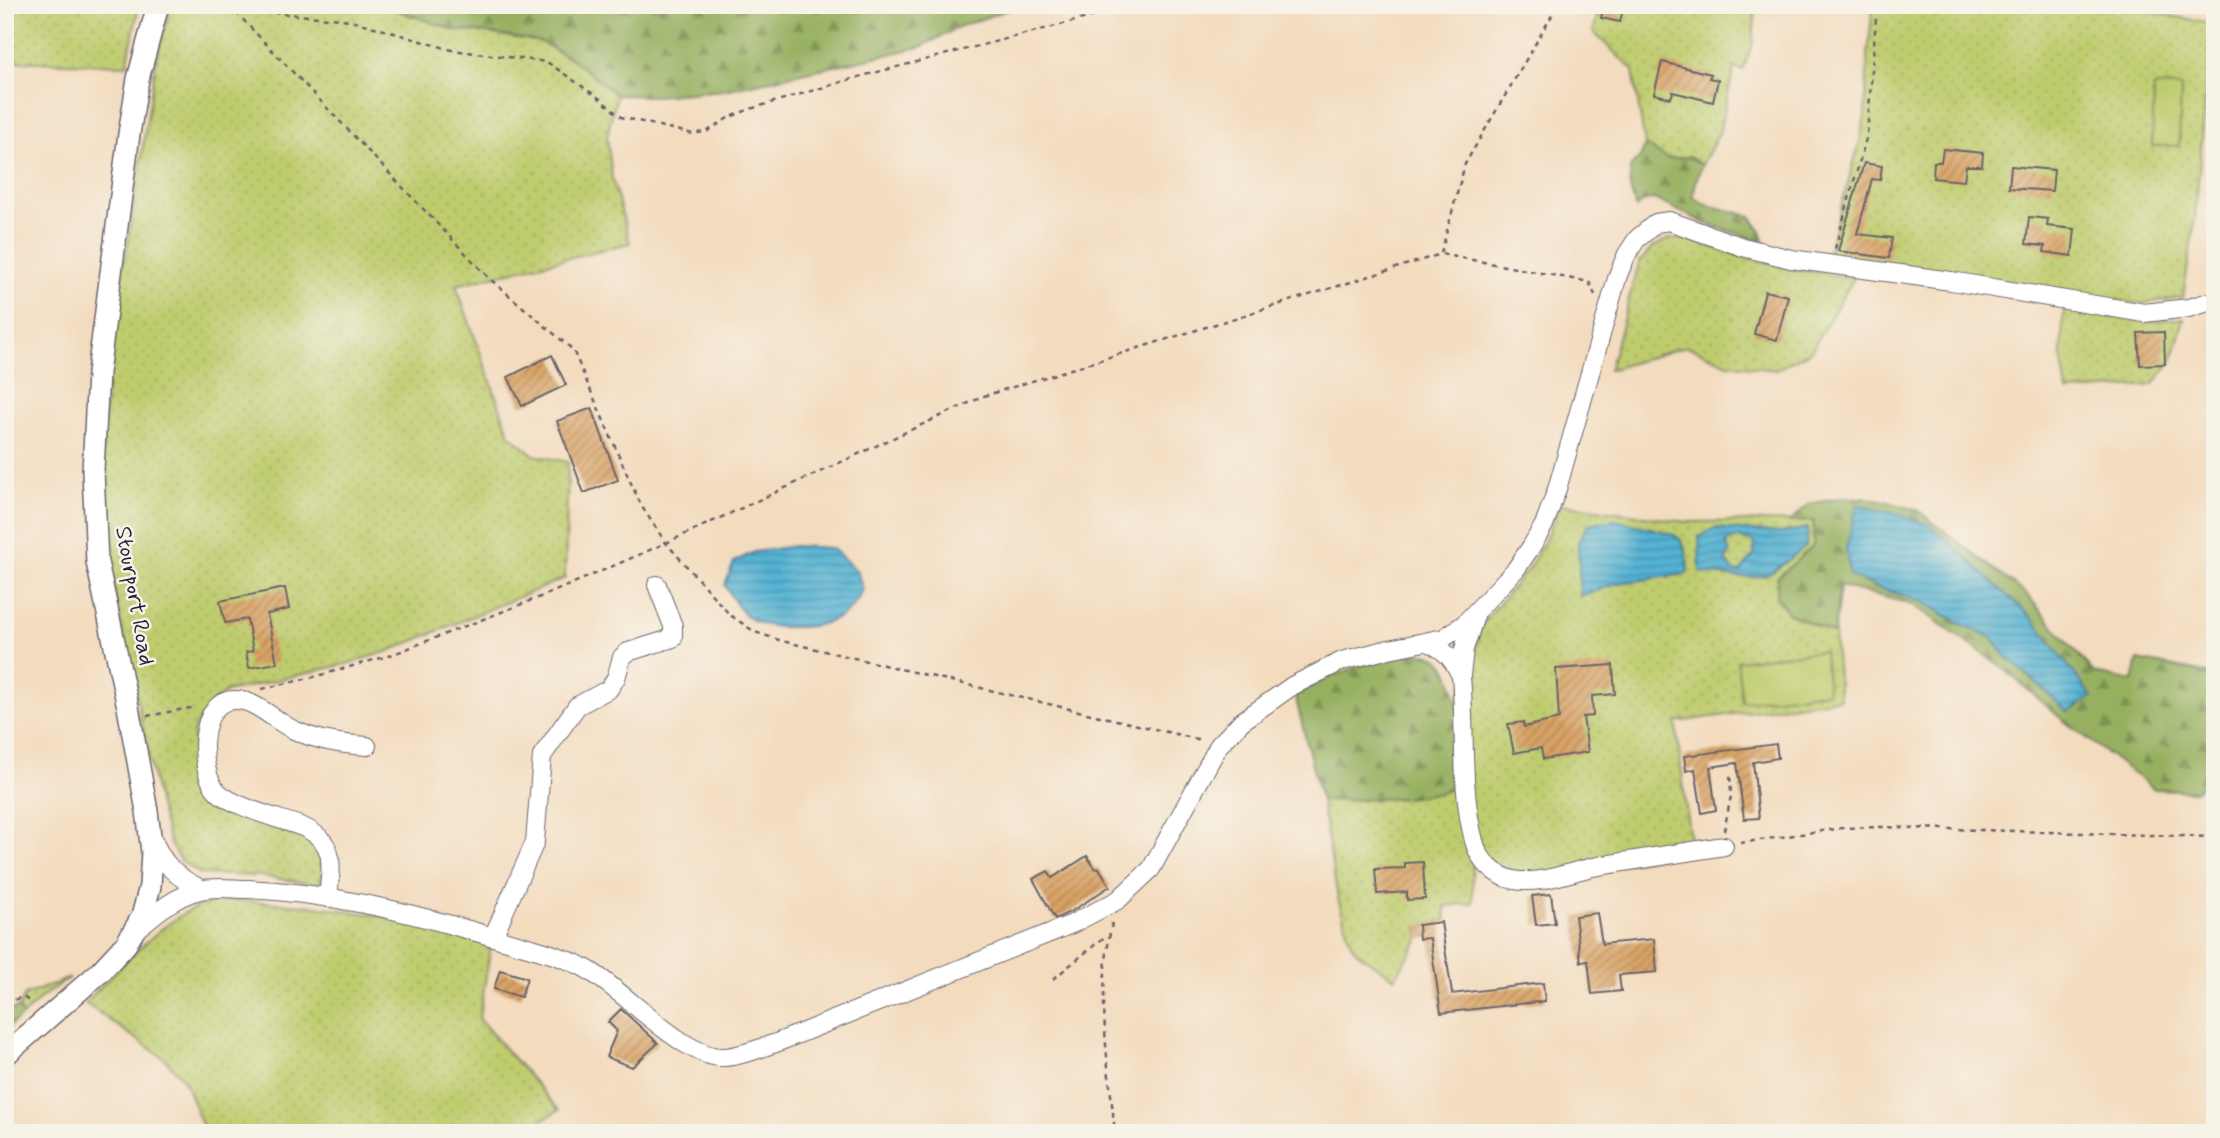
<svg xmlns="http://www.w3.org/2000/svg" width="2220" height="1138" font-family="Mynerve,sans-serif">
<defs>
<pattern id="green-dots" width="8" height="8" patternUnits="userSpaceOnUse" patternTransform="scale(1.75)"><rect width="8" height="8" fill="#bfcc6e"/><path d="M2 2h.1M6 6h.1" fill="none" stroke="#a4af60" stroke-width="1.8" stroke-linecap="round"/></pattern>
<pattern id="forest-firs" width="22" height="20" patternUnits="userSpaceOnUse" patternTransform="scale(1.75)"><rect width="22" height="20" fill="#97b061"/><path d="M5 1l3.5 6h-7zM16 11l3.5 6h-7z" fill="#7b8f51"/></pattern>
<pattern id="water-rules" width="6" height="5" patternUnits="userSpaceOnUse" patternTransform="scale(1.75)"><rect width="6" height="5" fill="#54b2d3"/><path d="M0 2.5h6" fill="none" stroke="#4590ac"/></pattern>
<pattern id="building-hatch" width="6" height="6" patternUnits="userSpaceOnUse" patternTransform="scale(1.75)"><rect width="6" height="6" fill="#d9a365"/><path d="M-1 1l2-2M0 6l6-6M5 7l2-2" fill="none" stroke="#b08454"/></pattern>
</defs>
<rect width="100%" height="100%" fill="#f7f3e8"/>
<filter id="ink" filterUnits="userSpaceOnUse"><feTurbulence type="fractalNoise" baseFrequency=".0143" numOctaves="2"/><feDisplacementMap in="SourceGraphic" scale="14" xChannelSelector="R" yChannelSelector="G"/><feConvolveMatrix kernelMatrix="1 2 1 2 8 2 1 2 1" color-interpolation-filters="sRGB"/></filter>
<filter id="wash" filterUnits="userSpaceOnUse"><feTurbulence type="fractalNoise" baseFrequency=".00686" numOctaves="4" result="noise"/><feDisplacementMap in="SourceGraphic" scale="28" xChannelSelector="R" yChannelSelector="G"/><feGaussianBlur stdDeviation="1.57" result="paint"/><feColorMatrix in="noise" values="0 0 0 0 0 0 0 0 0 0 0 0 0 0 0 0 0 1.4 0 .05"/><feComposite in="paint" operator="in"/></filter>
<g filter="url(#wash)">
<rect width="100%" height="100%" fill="#f3dbbe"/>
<path fill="url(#green-dots)" stroke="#707754" stroke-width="2" d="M5 5H139L127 65 5 61Z
M171 5H381L455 30 489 33 541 42 572 59 617 95 607 136 612 178 630 243 456 285 510 435 534 455 568 462 565 578 389 651 350 663 226 692 216 701 199 720 193 733 198 769 206 790 217 803 309 838 319 847 323 870 320 885 261 876 201 874 181 861 170 844 159 806 109 564 103 498V436L108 372 122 270 127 249 156 61Z
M1600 5H1756L1753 42 1743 70 1734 68 1719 133 1702 165 1689 157 1668 159 1645 145 1633 70 1593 32Z
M1873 5H2107L2212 23 2195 219 2183 297 2141 304 1827 256 1860 141 1865 116 1868 53Z
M1684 238 1747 258 1794 269 1854 278 1810 352 1775 370 1728 364 1687 346 1609 370 1639 263 1652 248 1668 239Z
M2064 307C2106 316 2141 326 2184 318L2172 361 2153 385 2067 392 2061 354Z
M1560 504 1687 522 1814 521 1813 546 1796 562 1788 613 1834 634 1840 699 1676 722 1691 851 1538 880 1472 857 1473 903 1445 906 1446 921 1418 926 1419 939 1395 978 1365 958 1354 949 1350 941 1338 898 1321 801 1406 798 1443 792 1462 685 1471 674 1480 629 1489 615 1529 568 1545 540Z
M235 900 316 906 406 920 491 945 479 1019 559 1110 520 1133H203V1127L184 1080 165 1059 85 1003C114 974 160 922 197 907 209 902 222 901 235 900Z
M70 978 44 995 22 1016 19 1008 25 995Z"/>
<path fill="url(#forest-firs)" stroke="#5c694e" stroke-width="2" fill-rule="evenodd" d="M381 5H652L653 9 666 5H1021L961 26 921 47 724 90 654 96 617 95 572 59 541 42 489 33 455 30Z
M1645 145 1668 159 1689 157 1702 165 1696 181 1693 197 1707 205 1751 216 1761 231 1764 242 1707 224 1654 199 1644 201 1636 208 1630 189V167L1640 158Z
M1844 497 1877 499 1917 510 2027 595 2094 673 2133 681 2138 660 2210 674 2215 686V778L2195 791 2154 789 2063 720 2002 667 1912 604 1840 586 1834 634 1788 613 1777 598V578L1813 546 1814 521 1790 522 1809 504ZM1850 576 1992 583 2032 618 2007 657 1992 637 1959 623 1921 601 1879 588Z
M1414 653C1423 653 1432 654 1440 660 1459 674 1463 755 1466 781L1443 792 1406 798 1321 801 1295 695C1337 672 1367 661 1414 653Z
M19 1008 22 1016 5 1030V1011Z"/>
<path fill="#bfcc6e" stroke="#707754" stroke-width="2" d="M2154 86 2181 87 2179 146H2152Z
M1824 651 1828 692 1742 702 1737 661Z"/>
<path fill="url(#water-rules)" stroke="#3b6a87" stroke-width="2" fill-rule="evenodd" d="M1857 505 1899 514 1931 526 2032 618 2092 697 2068 712 2007 657 1992 637 1959 623 1921 601 1879 588 1850 576 1846 549Z
M1614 520C1630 524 1661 529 1674 535 1687 541 1689 562 1687 574L1618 583 1580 596 1578 542 1588 524Z
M1715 528 1780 533 1808 528 1806 547C1794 555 1783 566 1770 573 1754 582 1718 574 1700 572L1699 537ZM1737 538 1749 540 1755 544 1754 555 1740 572 1734 571 1725 560 1730 554 1726 542Z
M794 546 832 548 857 571 863 590C859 597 854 607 847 612 828 629 780 631 757 622 741 616 733 599 725 585L734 562 754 552Z"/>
<g id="blocks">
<path fill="url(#building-hatch)" d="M1604 5H1624L1620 22 1601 18Z
M1662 62 1711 74 1709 78 1718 80 1713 102 1673 92 1671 98 1654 94Z
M1943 149 1983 153 1982 166H1966L1964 181 1933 178 1934 162H1941Z
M1864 163 1882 166 1880 180 1872 179 1857 234 1892 238 1889 258 1838 251Z
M2011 166 2054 170 2052 191 2009 188Z
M2029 217 2048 219 2047 226 2075 229 2072 256 2044 252 2045 246 2026 244Z
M1765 291 1788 296 1777 340 1754 334Z
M2164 332 2165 364 2140 365 2138 333Z
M552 355 566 385 522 406 508 377Z
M592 408 618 480 584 493 557 421Z
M285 588 289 609 267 614 277 663 249 668 246 652 253 651 247 619 225 623 220 601Z
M1613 665 1615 694 1592 696 1593 716 1583 717 1588 752 1543 759 1541 748 1514 753 1508 724 1523 722 1524 727 1559 719 1556 669Z
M1776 744 1778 758 1753 762 1759 818 1744 819 1737 763 1710 767 1716 810 1702 813 1695 769 1686 771 1684 756Z
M1087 856 1095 869 1099 868 1110 886 1072 911 1055 919 1033 879 1048 871 1052 878Z
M1423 862 1425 899 1407 900V892L1377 894 1375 869 1405 868V863Z
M1551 894 1555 923 1536 925 1532 896Z
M1597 913 1602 944 1654 939 1657 972 1619 975 1621 991 1592 994 1588 961 1581 962 1575 916Z
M1441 922 1452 994 1543 983 1545 1001 1441 1013 1430 938 1419 939 1418 925Z
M500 970 527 978 521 997 494 989Z
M621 1009 658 1043 632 1067 606 1057 617 1031 608 1022Z"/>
</g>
</g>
<g filter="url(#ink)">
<use href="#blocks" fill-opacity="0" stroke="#6b6369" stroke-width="2"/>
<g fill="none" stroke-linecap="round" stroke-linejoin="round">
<g stroke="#6b6369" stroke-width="20">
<path id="minor" d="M1428 642C1445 650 1453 659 1461 676 1466 730 1460 788 1474 841 1479 860 1494 876 1514 880 1541 885 1571 871 1598 866 1640 859 1682 853 1724 846
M1461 676 1464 649 1475 616
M152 838C163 864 176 878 202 889
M328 898C331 866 338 843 303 827 281 819 234 807 218 792 197 772 197 697 237 700 257 701 276 722 294 730 317 741 342 744 367 746
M137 929C156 913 175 896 200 890 214 886 233 889 248 889 331 893 413 913 493 937 523 946 555 953 583 967 622 987 684 1060 725 1057 742 1056 760 1048 776 1043L1072 924 1118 900 1151 869 1219 745 1241 722 1292 686 1342 661 1389 649 1444 638 1464 624 1516 569 1531 547 1544 525 1557 489 1618 275 1627 254 1637 239 1656 223 1669 221 1743 247 1791 259 1951 281 2144 313 2189 308 2215 300
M493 937 535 842 542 756 577 706 609 689 616 678 622 657 628 652 673 638V626L657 585"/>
</g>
<g stroke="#6b6369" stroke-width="24">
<path id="major" d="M5 1055 99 973 126 944 142 917 150 886 152 852 147 811 128 707 97 562 93 471 98 373 129 134 138 79 158 5"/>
</g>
<path stroke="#6b6369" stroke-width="2.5" stroke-dasharray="5 5" stroke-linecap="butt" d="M229 5 489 278 573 350 630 481 642 507 666 543 730 615 755 632 782 641 1201 740
M244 5 277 13 350 20 452 50 547 62 599 98 621 117 693 134 708 131 728 118 750 109 862 76 1137 5
M1835 249 1867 135 1877 5
M1441 253 1465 164 1558 5
M262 689 318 676 391 655 553 592 666 543 984 396 1441 254 1589 282 1595 295
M147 716 196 707
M1724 831 1731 796 1730 773
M1740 843 1842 828 1880 827 2215 837
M1112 923C1096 998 1108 1059 1115 1133
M1053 979 1107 935
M5 1002 24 997 32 1004"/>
<use href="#minor" stroke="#fff" stroke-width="18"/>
<use href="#major" stroke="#fff" stroke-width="21"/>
</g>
</g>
<g text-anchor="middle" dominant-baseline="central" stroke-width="5" stroke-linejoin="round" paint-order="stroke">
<g font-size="23" fill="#22223b" stroke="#f7f3e8">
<text transform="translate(134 596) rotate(80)">Stourport Road</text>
</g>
</g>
<rect width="2220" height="1138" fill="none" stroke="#f7f3e8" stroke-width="28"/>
</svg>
